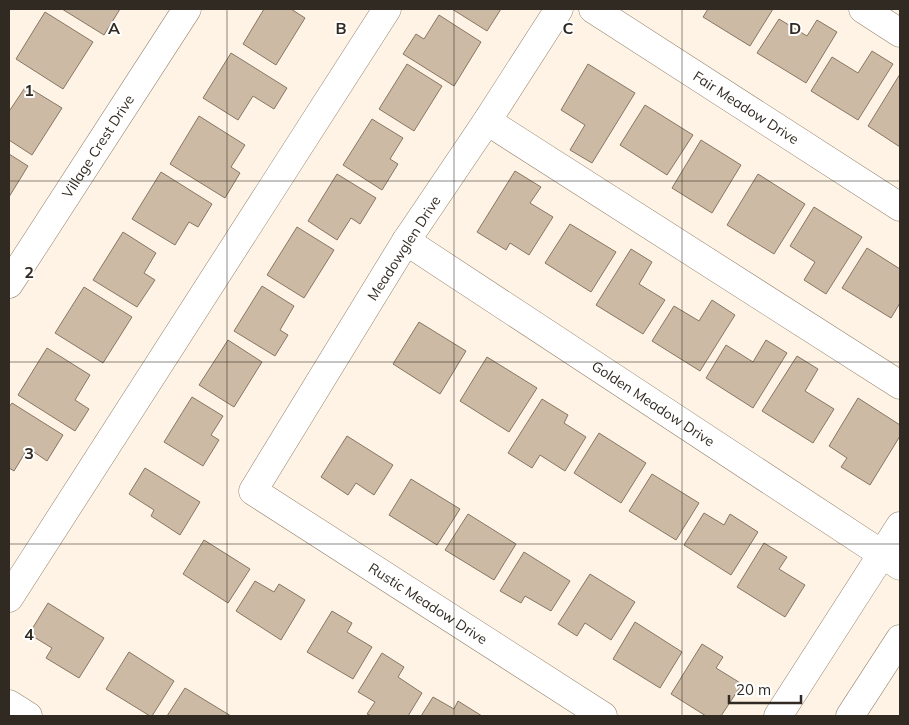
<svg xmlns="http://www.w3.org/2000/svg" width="909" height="725" font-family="Mulish,sans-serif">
<rect width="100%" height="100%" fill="#fef3e5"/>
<path fill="#ccbaa4" stroke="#877662" d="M62 9H120L104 35Z
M264 9H291L305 18 276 65 243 44Z
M452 9H501L487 31Z
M708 9H773L750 46 703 17Z
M45 12 93 42 63 89 16 59Z
M439 15 481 42 454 86 403 54 416 34 424 39Z
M779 19 807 36 817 20 837 32 806 83 757 53Z
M872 51 893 64 858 120 811 91 832 57 858 73Z
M231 53 287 88 274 109 253 96 238 120 203 98Z
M407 64 442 86 414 131 379 109Z
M588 64 635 93 592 163 570 150 585 125 561 110Z
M900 74V147L868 126Z
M26 86 62 108 32 155 9 140V109L10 110Z
M645 105 693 135 667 175 620 145Z
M199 116 245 145 231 167 240 173 225 198 170 164Z
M372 119 403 138 390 159 398 164 382 190 343 165Z
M701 140 741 165 712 213 672 188Z
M9 154 28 166 9 197Z
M515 171 541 187 530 203 553 217 529 255 510 243 506 250 477 232Z
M161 172 212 204 198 227 189 222 175 245 132 219Z
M337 174 376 198 360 224 351 218 337 240 308 221Z
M758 174 805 204 774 254 727 225Z
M814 207 862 237 826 294 804 280 815 262 790 246Z
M570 224 616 252 591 292 545 263Z
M297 227 334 250 304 298 267 275Z
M123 232 156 253 144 273 155 280 137 307 93 280Z
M867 248 900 269V303L891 318 842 288Z
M631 249 652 262 639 284 665 300 643 334 596 305Z
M262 286 294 306 280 330 288 335 275 356 234 331Z
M84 287 132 317 103 363 55 333Z
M712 300 735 315 700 371 652 341 674 306 699 321Z
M419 322 466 351 440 394 393 364Z
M228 340 262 362 234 407 199 385Z
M766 340 787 353 753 408 706 378 726 345 753 362Z
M47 348 90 375 75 400 89 409 75 431 18 395Z
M797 356 818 369 805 391 834 409 813 443 762 411Z
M487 357 537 388 509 432 460 401Z
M192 397 223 416 211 435 219 440 203 466 164 442Z
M858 398 900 425V436L870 485 841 467 847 458 829 446Z
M542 399 568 415 564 423 586 437 565 471 540 455 532 468 508 453Z
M12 403 63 435 47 461 28 448 14 471 9 468V407Z
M599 433 646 463 621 503 574 473Z
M347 436 393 465 374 495 356 483 348 495 321 477Z
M145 468 200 502 180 535 151 516 154 510 129 494Z
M652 474 699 503 676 540 629 511Z
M411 479 460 509 437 545 389 515Z
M704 513 724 525 730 514 758 532 731 575 684 545Z
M468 514 516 544 494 580 445 550Z
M204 540 250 569 228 603 183 574Z
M764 543 787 557 779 569 805 585 785 617 737 587Z
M524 552 570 581 551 611 525 596 521 603 500 591Z
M590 574 635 602 611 640 585 623 577 636 558 624Z
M255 581 274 592 279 584 305 600 281 640 236 611Z
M48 603 104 638 79 678 46 658 52 648 29 634Z
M332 611 352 623 347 632 372 647 353 679 307 652Z
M635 622 682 652 660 688 613 659Z
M702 644 723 657 716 668 742 684 721 716H706L671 694Z
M129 652 174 681 152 716H150L106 689Z
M382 653 404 667 398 677 422 693 408 716H372L367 714 375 702 358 692Z
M185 688 231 716H167Z
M433 697 454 709 458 701 482 716H421Z"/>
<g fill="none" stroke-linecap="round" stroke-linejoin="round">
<g stroke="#94836e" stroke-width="29">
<g id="minor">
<path id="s1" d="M559 9 487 121 406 241 253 491 603 716"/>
<path id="s2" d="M593 9 900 207"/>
<path d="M863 9 900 33"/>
<path d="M487 121 900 385"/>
<path id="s3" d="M406 241 900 566"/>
<path id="s4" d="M9 284 187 9"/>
<path d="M9 598 387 9"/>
<path d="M9 704 28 716"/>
<path d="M778 716 900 526"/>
</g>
</g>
<g stroke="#94836e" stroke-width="29">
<path id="major" d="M850 716 900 639"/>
</g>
<use href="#minor" stroke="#fff" stroke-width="28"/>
<use href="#major" stroke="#fff" stroke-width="28"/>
</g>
<path fill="none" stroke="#312a22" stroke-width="1" stroke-opacity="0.55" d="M227 9V716M454 9V716M682 9V716M9 181H900M9 362H900M9 544H900"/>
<g text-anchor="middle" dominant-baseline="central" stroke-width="4" stroke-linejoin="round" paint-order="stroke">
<g font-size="14" fill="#312a22" stroke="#fff">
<text stroke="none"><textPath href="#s2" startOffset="182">Fair Meadow Drive</textPath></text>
<text stroke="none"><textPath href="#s4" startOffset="164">Village Crest Drive</textPath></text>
<text transform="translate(404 248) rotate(-57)">Meadowglen Drive</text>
<text stroke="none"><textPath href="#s3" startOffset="296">Golden Meadow Drive</textPath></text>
<text stroke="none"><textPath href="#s1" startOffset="779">Rustic Meadow Drive</textPath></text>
</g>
</g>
<g font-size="16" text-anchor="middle" font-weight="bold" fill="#312a22" stroke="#fff" stroke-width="4" stroke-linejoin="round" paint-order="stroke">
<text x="114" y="34">A</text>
<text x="341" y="34">B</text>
<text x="568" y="34">C</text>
<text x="795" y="34">D</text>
<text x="29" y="96">1</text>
<text x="29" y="278">2</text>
<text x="29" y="459">3</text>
<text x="29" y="640">4</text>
</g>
<rect width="909" height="725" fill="none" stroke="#312a22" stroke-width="20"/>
<path d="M729 695v8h72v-8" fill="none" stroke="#312a22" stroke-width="2.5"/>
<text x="736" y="695" font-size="15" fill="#312a22" stroke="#ffffff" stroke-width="4" paint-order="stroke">20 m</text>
</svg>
